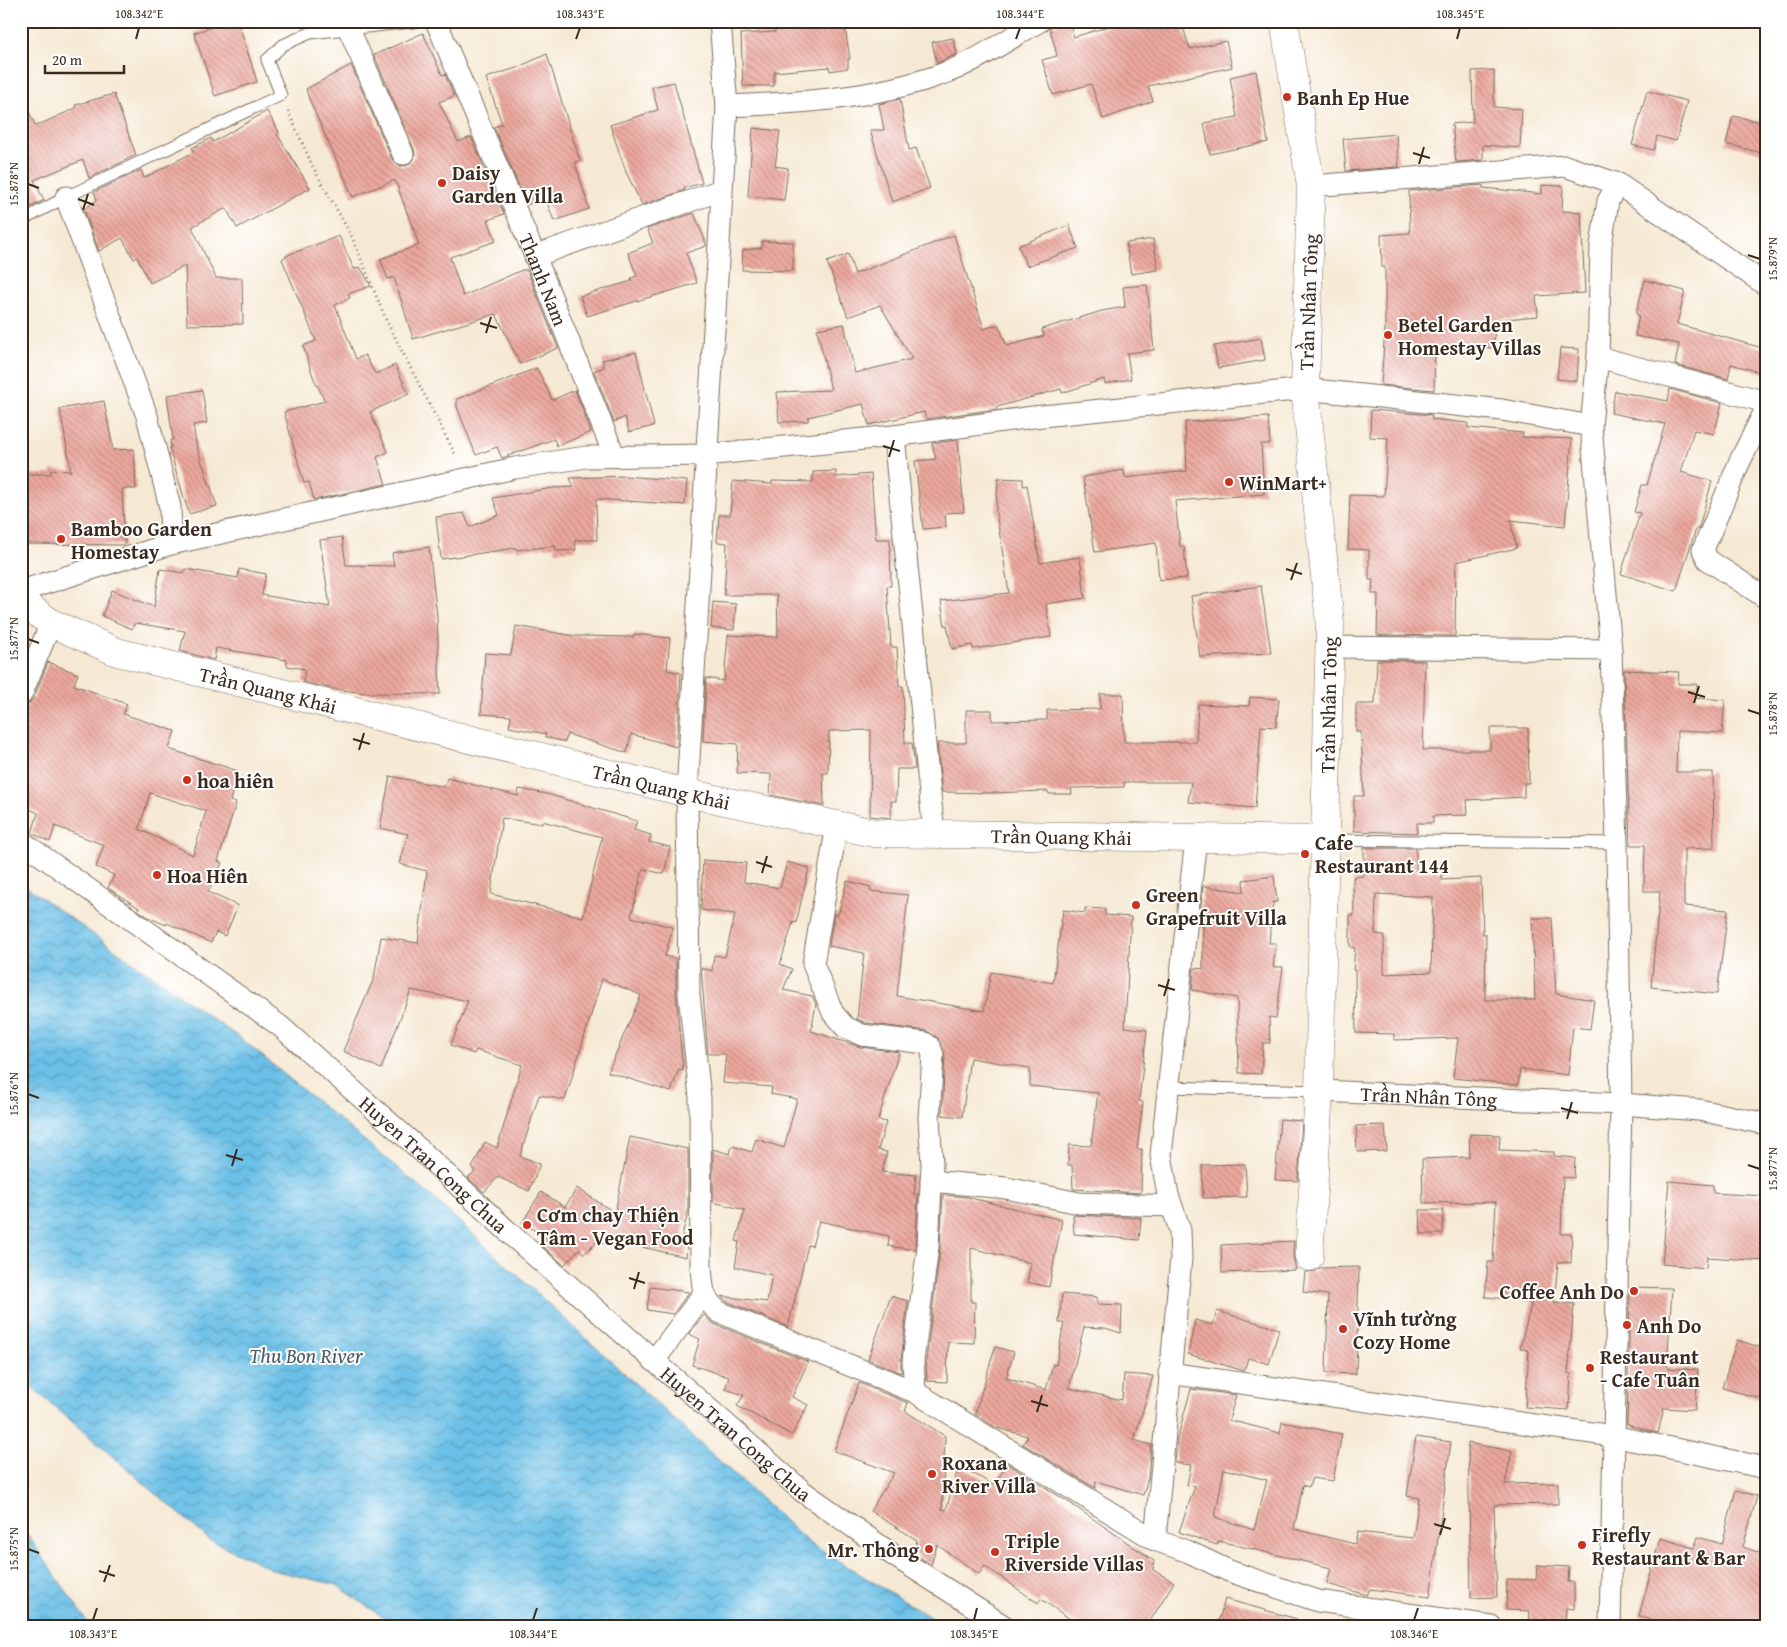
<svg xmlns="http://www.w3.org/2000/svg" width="1787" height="1647" font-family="'Gentium Book Plus',serif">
<defs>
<pattern id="water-waves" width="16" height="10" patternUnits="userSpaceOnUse" patternTransform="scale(1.25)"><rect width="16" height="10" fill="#6ac0e7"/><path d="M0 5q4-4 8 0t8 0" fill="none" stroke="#589cbb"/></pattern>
<pattern id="building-back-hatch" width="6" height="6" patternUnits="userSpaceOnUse" patternTransform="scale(1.25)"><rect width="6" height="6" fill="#eca89e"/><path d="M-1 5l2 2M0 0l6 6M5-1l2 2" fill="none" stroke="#c08980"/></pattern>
</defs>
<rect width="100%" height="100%" fill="#fff"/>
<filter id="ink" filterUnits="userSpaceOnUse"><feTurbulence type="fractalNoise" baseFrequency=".02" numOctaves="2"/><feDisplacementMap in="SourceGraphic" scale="10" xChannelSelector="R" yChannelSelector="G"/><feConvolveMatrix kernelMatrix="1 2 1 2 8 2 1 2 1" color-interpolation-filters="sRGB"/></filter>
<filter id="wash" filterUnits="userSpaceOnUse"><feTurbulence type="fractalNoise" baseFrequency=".0096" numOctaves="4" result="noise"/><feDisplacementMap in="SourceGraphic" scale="20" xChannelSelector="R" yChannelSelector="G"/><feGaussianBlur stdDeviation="1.12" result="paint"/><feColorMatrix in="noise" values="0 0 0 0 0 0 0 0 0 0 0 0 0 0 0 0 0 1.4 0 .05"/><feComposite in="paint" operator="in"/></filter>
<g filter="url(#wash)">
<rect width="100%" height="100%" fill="#f6e9d4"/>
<path fill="url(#water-waves)" stroke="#527582" d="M21 883 244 1041 430 1195 809 1543 945 1626H395L337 1585 276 1571 210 1540 21 1378Z
M21 1525 90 1626H21Z"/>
<g id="blocks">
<path fill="url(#building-back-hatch)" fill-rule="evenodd" d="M229 21H238L257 82 215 96 194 33Z
M825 21H844L850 59H848V68L830 71 829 67 774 72V86H743L741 34 775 32V26Z
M1069 21 1074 37 1126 21H1181L1190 49 1226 41 1232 67 1148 86 1153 101 1103 119 1091 84 1053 95 1042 60 1057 56 1050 28 1051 26Z
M423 33 442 75 445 74 454 96 439 102 458 142 471 137 504 214 488 220 496 241 450 257 463 296 522 270H527L558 348 520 364 496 314 413 339 394 277 388 279 380 259 419 245 395 180 353 197 309 99 306 89 351 65 392 159 401 166 408 165 415 156 414 149 374 55Z
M953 38 957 54 937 63 932 42Z
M547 54 580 161 575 162 589 209 554 221 545 197 527 205 494 127 502 124 486 78 516 68Z
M1494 70V107L1522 109 1520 148 1483 145V160L1456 162 1452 124 1473 122 1472 71Z
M1256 71 1268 142 1210 154 1204 123 1237 117 1230 77Z
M674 82 702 183 684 188 685 190 642 205 626 172 610 125 658 110 652 87Z
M1647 91 1687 101 1676 141 1657 136 1654 150 1632 145Z
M114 94 136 155 89 178 83 160 34 180 44 200 21 212V96L36 126 76 108 75 105Z
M900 99 909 150 916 148 930 188 892 202 870 130H884L879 104Z
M267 111 279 132 277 134 310 188 237 228 226 208 192 227 216 278H242L243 324 187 325 185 266 150 283 137 257 134 259 122 238 99 251 84 209 97 200 94 192 141 170 144 178 194 152 192 148 211 138 213 142Z
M1733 116 1766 123V154L1726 144Z
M753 128 780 131 775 166 788 168 784 200 748 196Z
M1396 134 1399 167 1346 171 1343 139Z
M1483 185V188L1542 194V185L1563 186 1562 211 1581 212 1585 293 1536 296 1538 316 1495 320 1494 348 1467 346V350L1435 351 1434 390 1381 385 1385 328V267H1382L1381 235 1410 233 1409 191Z
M694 213 706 243V246L686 253 697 283 587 316 580 296 632 281 631 278 637 276 628 253 653 243 647 229Z
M1069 225 1078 248 1027 266 1018 246Z
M954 235 984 329 998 324 1007 346 1044 336 1042 329 1102 311 1125 307 1123 287 1147 285 1154 350 1127 353 1131 379 1105 384 1104 379 1062 393 1061 389 997 407V409L926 419 924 412 869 425 863 404 808 417V421L779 422 777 392 831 390 817 329 844 324 855 373 912 359 880 305 848 317 827 262 848 254 855 274Z
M339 236 354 269 360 267 371 286 348 294 350 298 335 305 356 359 365 355 375 374 395 365 409 394 370 412 388 452 377 457 386 484 314 500 309 482 304 483 284 412 325 401 314 379 303 346 316 341 282 259 290 254Z
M1153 239 1158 270 1131 274 1126 243Z
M762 241 793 242V271L742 270 743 250 762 248Z
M1645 280 1685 291 1677 324 1766 349V374L1731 364 1728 379 1675 365 1679 344 1635 336 1639 315 1636 314Z
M1261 338 1265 360 1218 368 1214 346Z
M1560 348 1579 349 1577 381 1557 379Z
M636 352 654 426 629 432 625 417 614 422 594 371 604 367 602 360Z
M537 368 552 400 575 390 591 432 557 446 554 439 502 458 497 447 476 455 457 407V399Z
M1670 389 1722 403 1714 434 1694 430 1681 472 1712 481 1699 527 1696 529 1676 591 1621 574 1640 513 1634 512 1642 485H1647L1665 424 1611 413 1615 391 1668 401Z
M202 390 207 423 193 425 197 448 217 506 189 514 169 448H171L170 440H173L167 395Z
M104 401 113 450 134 449 136 489H122L125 545 21 544V474H51V470L71 471 60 409Z
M1371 410 1432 415 1431 419 1468 423V428L1523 433 1522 437 1572 439 1565 526 1510 520 1517 548 1456 562 1455 636 1377 635 1378 594H1372L1373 580H1369V550L1348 549 1350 495 1384 496 1388 438 1370 437Z
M1268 417 1270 444H1261L1264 494 1175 501 1180 546H1184L1187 578 1159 580 1156 543 1095 552 1083 477 1124 470 1125 478 1187 471 1185 422Z
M958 440 964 512 945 513 946 527 923 529 915 461 936 459 932 443Z
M836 471V477L871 474 876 539H890L891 586H887L891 647H897L899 686H903L905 743H912L915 769H897L896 801H891V818L870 816 871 730 829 731 828 773H823L824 806 770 795 771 774 737 773 738 744 703 741 706 678 724 681 728 635 778 637 777 595H724L727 543 717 542 719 515H730L733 481 772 484V481L813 482V472Z
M625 476 687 481 685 505 596 499 597 540H575L576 550 556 551 555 546 517 550 516 548 441 559 436 517 464 513 470 527 499 515 493 498 553 488 574 487 570 478Z
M998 478 1023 479V486L1027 485 1040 563 1080 557 1085 598 1046 604 1051 637 973 649 972 645 952 649 947 625 945 626 941 601 1009 593 996 511Z
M342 537 346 565 394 566 392 553 429 547 437 616 440 694 366 693 333 689 303 682 305 669 287 666V660L216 648 214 660 180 651 185 631 135 623 132 629 102 616 112 590 154 607 160 569 184 573 185 569 238 578 239 569 266 574 262 595 330 607 320 540Z
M1261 586 1271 653 1200 657 1191 596Z
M713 602 736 604 734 630 711 628Z
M516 626 575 636 633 637 634 634 670 638 667 670 681 673 677 747 631 734 627 753 567 734 565 742 545 737 546 734 509 727 511 716 481 714 485 653 511 655Z
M1377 660 1425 661 1423 750H1490V728H1528L1529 783H1524V797L1467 800 1468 815 1433 816V823H1417V833L1354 831V796H1364L1361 732H1356V704H1375Z
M48 662 78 674 74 685 127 704 123 714 175 731 169 749 238 771 230 801 236 803 218 861 222 863 208 892 238 906 225 936 216 932 211 943 167 923 166 925 148 917 138 910 139 908 108 888 114 875 96 867 104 845 55 826 50 842 32 833 38 813 21 805V710L33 700ZM150 793 206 811 193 855 139 829Z
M1624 670 1679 672 1678 684H1697L1696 698 1725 700 1722 733 1677 731 1676 772H1713L1714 848 1684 849V906L1728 910 1717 994 1651 987 1660 891H1644L1645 845H1630Z
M1100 694H1123L1124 742H1196L1198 704 1249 706 1250 697 1279 699 1276 727 1261 726 1255 808 1188 802 1191 782H1124V787L1071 788 1072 794H1049L1048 791 992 793 942 792 937 743H966V710H992V721L1047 720V710L1100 709Z
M390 776 444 787 447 778 518 796 519 789 547 794 637 821 634 830 651 835 649 842 670 847 664 874 643 869 631 917 673 927 665 956 676 959V994L683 1071 679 1069 671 1092 608 1072 641 995 602 979 565 1100 539 1095 520 1156 540 1164 529 1191 498 1177 484 1192 468 1178 475 1171 472 1168 485 1142 497 1148 522 1065 476 1050 474 1054 451 1045 468 1001 411 990 381 1069 343 1051 374 978 381 937 418 943 427 871 400 864 408 834 380 828ZM502 818 542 824V821L602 837 583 917 491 894Z
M1364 848H1416V871H1442V880L1481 878 1483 934H1486L1485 1000H1535L1532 918H1552L1556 994 1594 1000 1590 1029 1573 1027 1568 1075 1520 1069 1518 1085 1453 1078 1458 1038 1394 1040V1034L1356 1033 1355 970H1353L1355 948 1350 947V915L1354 916 1353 877 1364 876ZM1376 894 1433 897 1431 972 1384 974V935L1375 934Z
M703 860 746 863 744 882 780 888 787 862 809 868 796 923 793 922 780 964 792 969 783 990 812 996 816 1004 811 1031 860 1047 899 1052 878 1120 886 1122 878 1150 887 1152 882 1172 916 1175 914 1194H918L915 1250 888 1246 889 1236 819 1221 812 1246 808 1245 788 1327 726 1301 721 1296 767 1302 772 1275 735 1267 739 1242 736 1241 745 1210 713 1202V1149L730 1154 732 1146 752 1152 756 1139 784 1148 797 1099 771 1094 772 1087 723 1083 726 1054H708L701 968 712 971 714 955 725 957 735 914 701 910Z
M1274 876 1277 902H1273L1269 943H1276L1273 967H1283L1276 1018 1269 1017 1270 1043H1263L1261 1074 1239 1073 1237 998 1192 990 1194 968 1203 969V926L1199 925 1203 886 1244 892 1243 880Z
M847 881 871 887 870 891 908 895 897 996 984 1011 991 972 1053 983 1063 910 1085 913V908L1105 909V915L1131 917 1125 1027 1147 1030 1139 1101 1143 1102 1137 1149H1142L1141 1193 1073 1189 1072 1165H1068L1069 1145 1091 1146 1098 1093 1030 1086V1068L970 1058 962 1117 942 1115 945 1055 938 1038 927 1031 866 1023 857 1019 864 953 829 946 834 914 838 915Z
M1280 1119 1302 1121 1298 1181 1275 1180Z
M1385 1125 1387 1151 1357 1152 1356 1126Z
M1470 1134 1500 1135 1499 1150 1554 1152V1156L1575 1158 1574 1178 1563 1177 1561 1234H1572L1571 1263 1558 1262 1554 1302 1574 1304 1568 1373 1571 1374 1569 1410 1525 1407 1529 1351 1520 1348 1532 1301 1485 1297 1488 1262H1493L1496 1202 1423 1203 1422 1159 1469 1157Z
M630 1137 688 1149V1213L682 1235 688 1237 686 1257 615 1241 614 1246 596 1242 584 1254 579 1249 564 1265 540 1244 546 1237 522 1223 541 1192 565 1207 577 1188 615 1213Z
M1245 1164 1247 1197 1203 1198 1202 1165Z
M1669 1181 1713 1185V1193L1764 1196 1763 1205 1766 1206V1261L1707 1257 1706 1268 1662 1264Z
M943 1195 967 1197 1062 1220 1049 1287 1027 1282 1031 1263 971 1248V1302H975L974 1343 948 1342 947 1382 927 1381 926 1361 940 1249Z
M1420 1210H1443V1234H1421Z
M1073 1215 1141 1218 1139 1240 1074 1234Z
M1294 1241 1293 1256 1296 1270 1222 1273 1221 1245Z
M1359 1267 1356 1374 1326 1373 1328 1295 1303 1292 1305 1272 1316 1271 1319 1268Z
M650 1287 689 1292 673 1314 647 1310Z
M1630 1287 1672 1288 1667 1368 1698 1370 1695 1410 1664 1408 1658 1433 1627 1425Z
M1062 1294 1097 1297V1304L1122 1305 1121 1333 1105 1328 1084 1327 1069 1388 1122 1400 1124 1374 1153 1376 1134 1440 1151 1445 1148 1478 1143 1495 1096 1481 1095 1488 1023 1444 1028 1436 997 1428 975 1414 995 1347 1014 1352 1006 1378 1046 1390 1053 1364 1056 1365 1064 1323H1059Z
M891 1296 908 1301 901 1360V1373L868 1359Z
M1217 1311 1279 1329 1269 1364 1248 1358 1244 1371 1188 1354 1195 1320 1213 1325Z
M704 1315 714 1324 808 1362 792 1397 808 1405 792 1435 737 1406 744 1395 725 1389 729 1377 692 1365 700 1339 689 1334Z
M1737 1340 1766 1349V1400L1722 1388Z
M859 1383 908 1403 905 1411 945 1436 942 1509 946 1510 959 1465 993 1485 1008 1464 1070 1503 1154 1561 1153 1570 1174 1582 1147 1626H1080L1041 1599 1038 1603 985 1566 979 1574 937 1545 931 1565 914 1553 917 1540 870 1511 894 1473 834 1451Z
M1191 1389 1236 1395 1229 1420 1280 1433 1282 1422 1342 1434 1333 1481 1312 1478 1309 1487 1303 1485 1294 1529 1355 1544 1357 1532 1413 1538 1419 1498 1407 1496 1416 1437 1451 1442 1430 1597 1370 1589 1367 1595 1327 1584 1331 1568 1219 1541 1217 1545 1179 1532 1195 1486 1187 1485 1191 1465 1175 1463 1177 1439ZM1224 1469 1267 1480 1254 1530 1215 1517Z
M1468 1443 1512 1451 1505 1484 1558 1483V1504L1494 1505 1497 1597 1471 1598Z
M1736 1490 1757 1496 1743 1547 1766 1555V1626H1668L1639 1616 1660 1538 1694 1548 1698 1537 1722 1544Z
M1537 1565 1569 1567 1568 1582H1574V1609L1566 1608 1565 1626H1529L1530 1611 1506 1610 1507 1579 1536 1580Z
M1225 1599 1297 1619 1296 1626H1217Z"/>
</g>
</g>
<g filter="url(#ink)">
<use href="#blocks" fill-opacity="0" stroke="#7c6d5e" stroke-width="1"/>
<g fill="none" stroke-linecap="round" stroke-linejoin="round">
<g stroke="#7c6d5e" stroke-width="13">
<path id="service" d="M21 221 66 197 281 95 267 60 283 45 310 33 422 21
M1325 840 1617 843
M1167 1087 1319 1091"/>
</g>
<g stroke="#7c6d5e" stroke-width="23">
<g id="minor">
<path id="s1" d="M436 21 535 256 614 455"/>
<path d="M720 21 727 106 687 793 689 994 700 1098 701 1266C703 1288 701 1297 719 1312L915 1392 1155 1540 1189 1552 1229 1571 1318 1601 1491 1626"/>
<path d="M349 29 403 154"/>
<path d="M727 106C800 103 873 99 942 74 974 63 1010 38 1040 21"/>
<path d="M1618 184 1608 201 1601 245 1598 357 1591 426 1611 650 1617 843 1621 1104 1699 1110 1766 1124"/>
<path d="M1311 186 1565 166 1618 184 1766 285"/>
<path d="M66 197 147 416 170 507 171 544"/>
<path d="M535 256 721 190"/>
<path d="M1598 357 1766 402"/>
<path d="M1766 409 1739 463 1703 550 1708 560 1766 598"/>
<path d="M894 436 934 834"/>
<path d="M21 591 171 544 515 468 586 457 705 455 894 436 1033 417 1305 389 1502 410 1591 426"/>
<path d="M1329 647 1611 650"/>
<path d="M21 695 51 623"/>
<path d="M837 825 813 964 833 1013 845 1027 862 1035 925 1043 930 1047 933 1055 929 1118 932 1164 928 1247 913 1361 915 1392"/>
<path id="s2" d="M21 841 280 1026 417 1147 516 1239 802 1491 893 1555 1004 1626"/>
<path id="s3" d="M1319 1091 1621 1104 1610 1626"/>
<path d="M931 1181 1006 1188 1079 1203 1171 1206"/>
<path d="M654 1361 704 1293"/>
<path d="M1169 1373 1613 1436 1766 1468"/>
<path d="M1155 1540 1181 1258 1180 1230 1168 1195 1161 1155 1196 838"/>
</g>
</g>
<g stroke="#7c6d5e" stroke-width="29">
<g id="tertiary">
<path d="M1284 21 1311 186 1305 389 1330 623 1319 1091 1309 1257"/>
<path id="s4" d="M21 601 51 623 117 652 687 793 874 833 1325 840"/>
</g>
</g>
<path stroke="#7c6d5e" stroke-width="3" stroke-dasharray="1 4" stroke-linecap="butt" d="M288 111 314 169 351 235 387 322 456 456"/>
<use href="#service" stroke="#fff" stroke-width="11"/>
<use href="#minor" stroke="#fff" stroke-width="21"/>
<use href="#tertiary" stroke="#fff" stroke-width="28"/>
</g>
</g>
<path fill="none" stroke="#3b2a1e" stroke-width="2" d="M136 39 139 28M576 39 580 28M1016 39 1020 28M1457 39 1460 28M1413 153 1430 158M1419 164 1424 147M28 184 39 188M78 199 94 205M83 210 88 194M1748 255 1760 259M480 323 497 328M486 333 491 317M883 446 900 451M889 457 894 440M1286 569 1302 574M1291 580 1297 563M28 639 39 643M1688 692 1705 697M1694 703 1699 686M1748 710 1760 714M353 739 370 744M359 750 364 733M756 862 772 867M762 873 767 856M1158 985 1175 990M1164 996 1169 979M28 1094 39 1098M1561 1108 1578 1113M1567 1119 1572 1102M226 1155 243 1160M1748 1165 1760 1169M232 1166 237 1149M629 1278 645 1283M634 1289 639 1272M1031 1401 1048 1406M1037 1412 1042 1395M1434 1524 1451 1529M1440 1535 1445 1518M28 1549 39 1553M99 1571 115 1576M104 1582 110 1565M93 1620 97 1608M533 1620 537 1608M974 1620 977 1608M1414 1620 1418 1608"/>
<g fill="#c8321e" stroke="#fff" stroke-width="2">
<circle cx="1287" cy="97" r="5"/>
<circle cx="442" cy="183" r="5"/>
<circle cx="1388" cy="335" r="5"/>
<circle cx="1229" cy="482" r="5"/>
<circle cx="61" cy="539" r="5"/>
<circle cx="187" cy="780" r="5"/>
<circle cx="1305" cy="854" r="5"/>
<circle cx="157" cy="875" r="5"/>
<circle cx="1136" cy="905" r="5"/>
<circle cx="527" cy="1225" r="5"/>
<circle cx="1634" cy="1291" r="5"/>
<circle cx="1627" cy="1325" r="5"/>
<circle cx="1343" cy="1329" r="5"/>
<circle cx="1590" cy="1368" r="5"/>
<circle cx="932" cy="1474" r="5"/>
<circle cx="1582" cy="1545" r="5"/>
<circle cx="929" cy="1549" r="5"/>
<circle cx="995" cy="1552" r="5"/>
</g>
<g text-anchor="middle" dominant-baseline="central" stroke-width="4" stroke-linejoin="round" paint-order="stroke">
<g font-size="20" font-weight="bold" fill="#3b2a1e" stroke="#fff" text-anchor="start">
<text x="1297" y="97">Banh Ep Hue</text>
<text x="452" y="172">Daisy<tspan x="452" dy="23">Garden Villa</tspan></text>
<text x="1398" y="324">Betel Garden<tspan x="1398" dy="23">Homestay Villas</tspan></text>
<text x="1239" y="482">WinMart+</text>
<text x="71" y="528">Bamboo Garden<tspan x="71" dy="23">Homestay</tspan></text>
<text x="197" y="780">hoa hiên</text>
<text x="1315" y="842">Cafe<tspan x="1315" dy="23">Restaurant 144</tspan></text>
<text x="167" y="875">Hoa Hiên</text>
<text x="1146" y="894">Green<tspan x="1146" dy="23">Grapefruit Villa</tspan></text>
<text x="537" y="1214">Cơm chay Thiện<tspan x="537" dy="23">Tâm - Vegan Food</tspan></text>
<text x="1624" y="1291" text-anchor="end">Coffee Anh Do</text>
<text x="1353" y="1318">Vĩnh tường<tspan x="1353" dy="23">Cozy Home</tspan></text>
<text x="1637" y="1325">Anh Do</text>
<text x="1600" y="1356">Restaurant<tspan x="1600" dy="23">- Cafe Tuân</tspan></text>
<text x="942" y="1462">Roxana<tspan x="942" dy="23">River Villa</tspan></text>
<text x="1592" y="1534">Firefly<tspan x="1592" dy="23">Restaurant &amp; Bar</tspan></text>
<text x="1005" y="1540">Triple<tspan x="1005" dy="23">Riverside Villas</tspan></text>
<text x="919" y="1549" text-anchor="end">Mr. Thông</text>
</g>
<g font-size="20" fill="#3b2a1e" stroke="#fff">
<text stroke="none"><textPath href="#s1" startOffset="280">Thanh Nam</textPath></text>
<text transform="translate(1308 302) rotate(-88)">Trần Nhân Tông</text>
<text stroke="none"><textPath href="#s4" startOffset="265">Trần Quang Khải</textPath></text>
<text transform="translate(1328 705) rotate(-89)">Trần Nhân Tông</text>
<text stroke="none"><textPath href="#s4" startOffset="670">Trần Quang Khải</textPath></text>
<text stroke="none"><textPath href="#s4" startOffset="1075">Trần Quang Khải</textPath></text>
<text stroke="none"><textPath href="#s3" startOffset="110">Trần Nhân Tông</textPath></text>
<text stroke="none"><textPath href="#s2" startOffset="525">Huyen Tran Cong Chua</textPath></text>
<text stroke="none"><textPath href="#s2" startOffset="930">Huyen Tran Cong Chua</textPath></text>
</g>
<g font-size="21" font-style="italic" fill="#4b5e64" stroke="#fff">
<text x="306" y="1355">Thu Bon River</text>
</g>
</g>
<rect width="1787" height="1647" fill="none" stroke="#fff" stroke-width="55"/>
<path d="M45 65v8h79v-8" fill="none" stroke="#3b2a1e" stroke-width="2.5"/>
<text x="52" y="65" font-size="15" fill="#3b2a1e" stroke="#ffffff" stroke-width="4" paint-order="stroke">20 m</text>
<rect x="28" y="28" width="1732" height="1592" fill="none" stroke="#3b2a1e" stroke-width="2"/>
<g font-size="12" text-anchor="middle" fill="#3b2a1e">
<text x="139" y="18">108.342°E</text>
<text x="580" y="18">108.343°E</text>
<text x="1020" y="18">108.344°E</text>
<text x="1460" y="18">108.345°E</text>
<text transform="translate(14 184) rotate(-90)" y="4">15.878°N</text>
<text transform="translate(1773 259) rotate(-90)" y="4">15.879°N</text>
<text transform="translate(14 639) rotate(-90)" y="4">15.877°N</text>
<text transform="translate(1773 714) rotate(-90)" y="4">15.878°N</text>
<text transform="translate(14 1094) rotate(-90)" y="4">15.876°N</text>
<text transform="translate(1773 1169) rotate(-90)" y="4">15.877°N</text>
<text transform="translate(14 1549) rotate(-90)" y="4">15.875°N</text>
<text x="93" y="1638">108.343°E</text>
<text x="533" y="1638">108.344°E</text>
<text x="974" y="1638">108.345°E</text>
<text x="1414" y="1638">108.346°E</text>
</g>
</svg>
